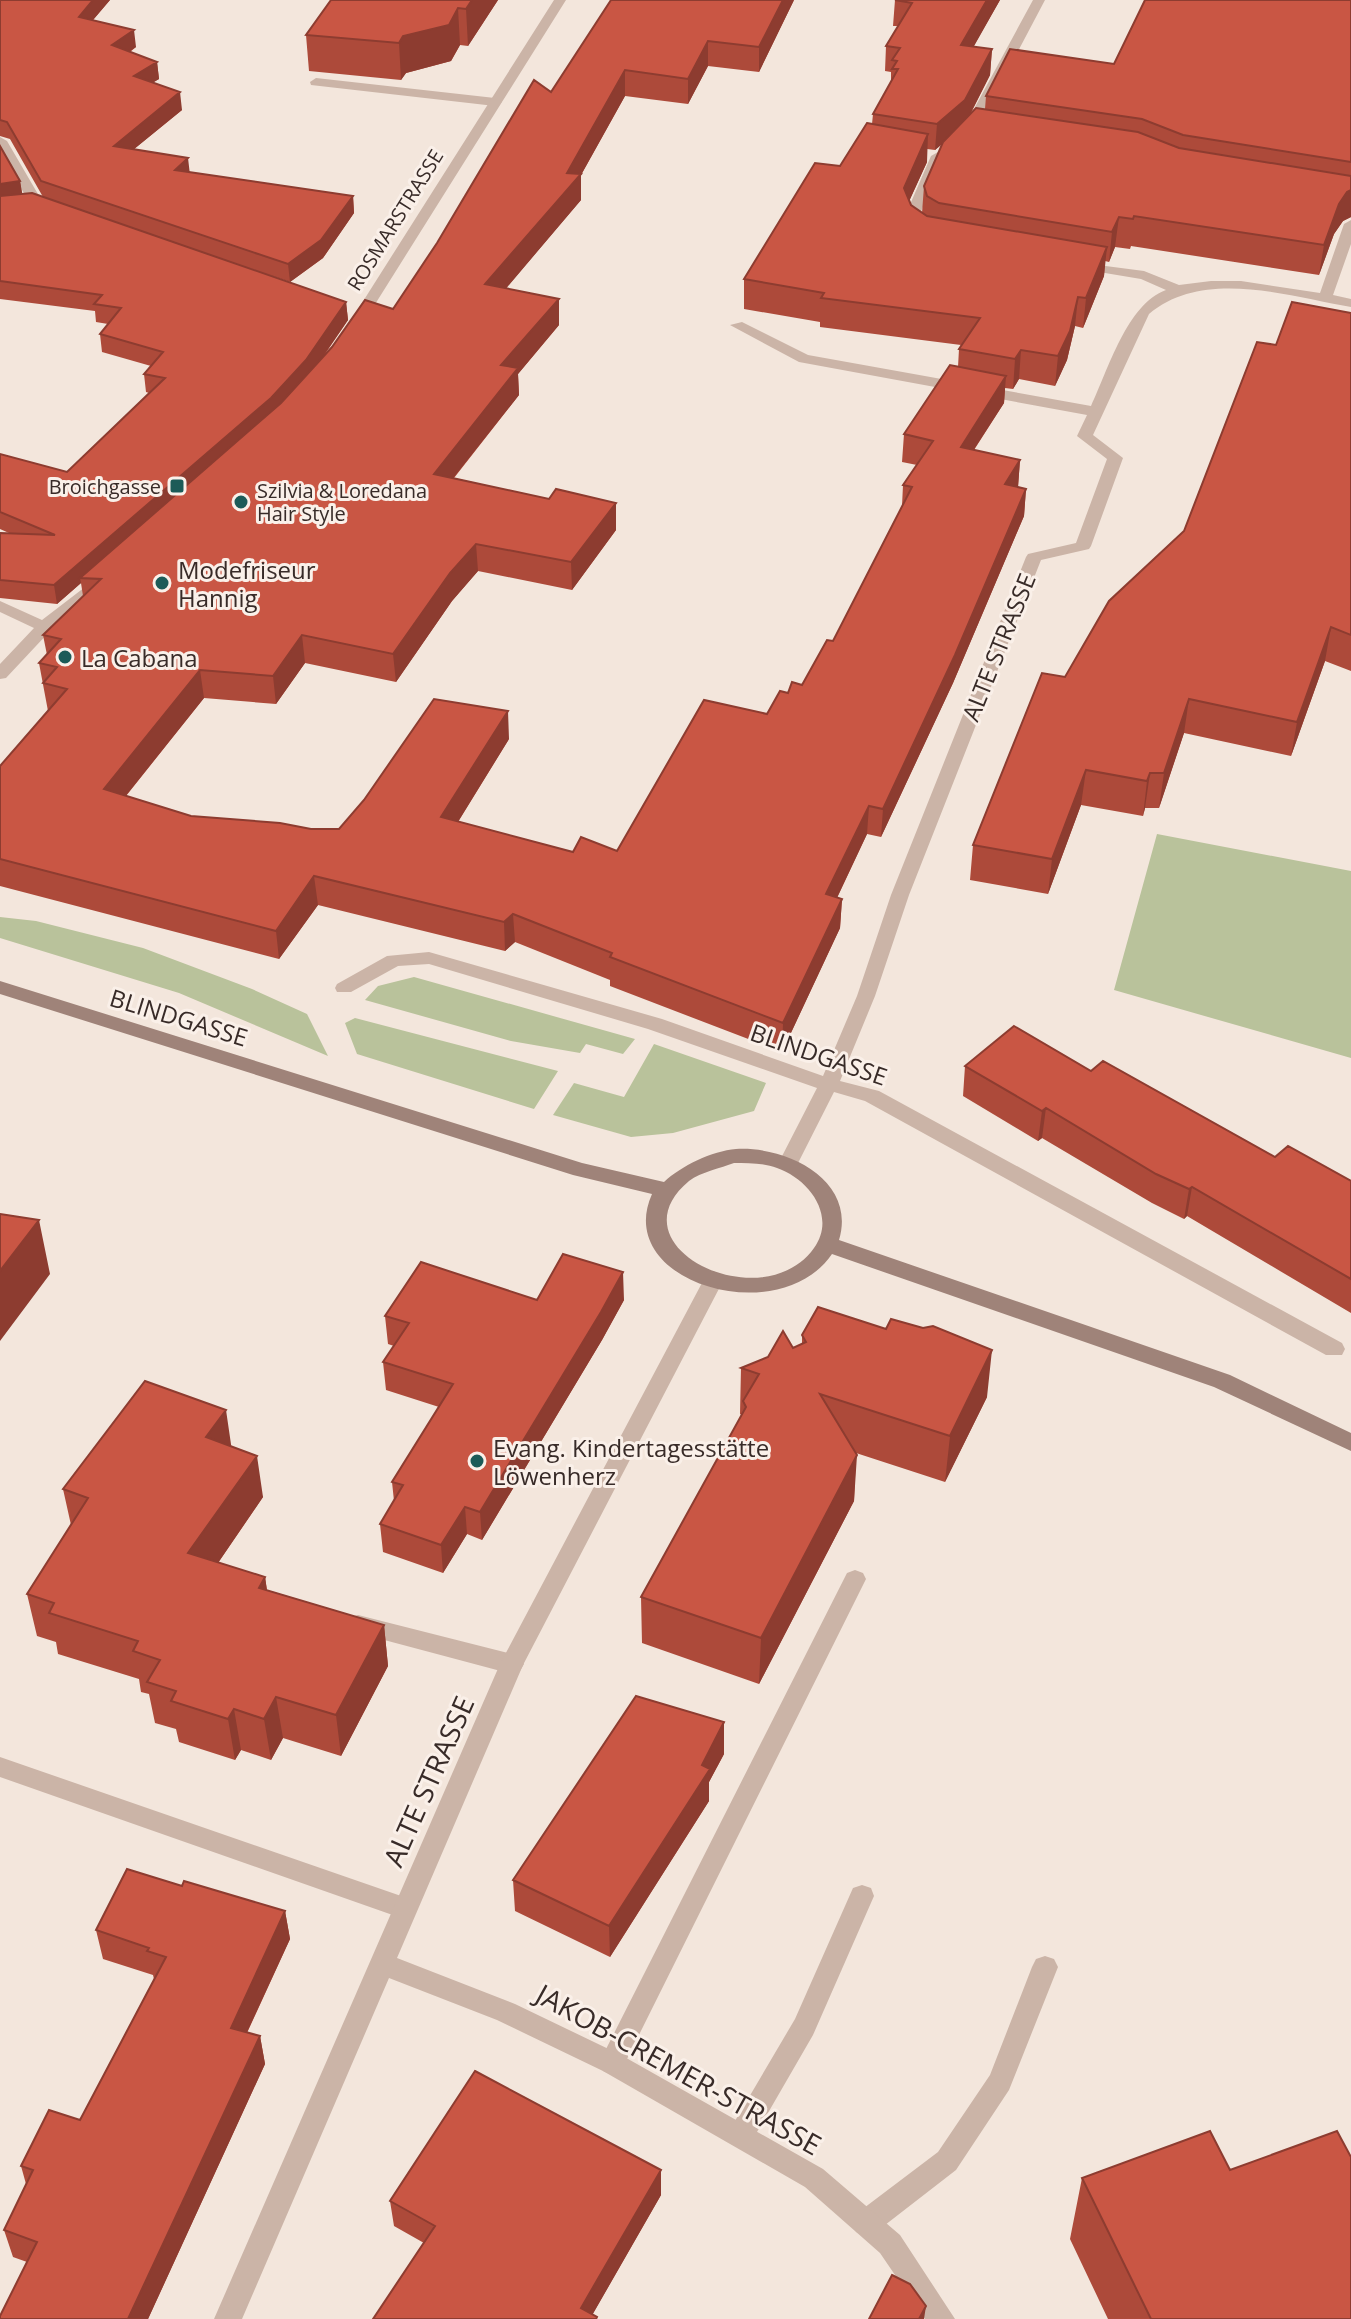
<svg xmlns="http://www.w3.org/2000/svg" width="1351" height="2319" font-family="'Open Sans',sans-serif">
<rect width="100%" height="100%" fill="#f3e6dc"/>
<path fill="#b9c29b" d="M1157 834 1351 871V1058L1114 990Z
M0 917 36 921 143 948 252 989 307 1014 328 1056 179 993 0 938Z
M414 977 635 1039 623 1054 586 1044 580 1053 511 1041 365 1000 378 986Z
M355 1018 558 1071 534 1109 357 1054 345 1023Z
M654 1044 766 1083 754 1111 673 1133 631 1137 553 1115 574 1083 624 1097Z"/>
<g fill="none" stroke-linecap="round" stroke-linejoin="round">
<path fill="#cbb4a7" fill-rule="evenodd" d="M316 78 495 98 502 102 495 106 311 85 310 82Z
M855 1570 863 1573 866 1579 621 2071 612 2075 603 2071 599 2063 603 2055 847 1573Z
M358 1615 512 1654 520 1657 524 1664 520 1671 512 1674 358 1633 350 1631 346 1624 350 1617Z
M0 1757 404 1897 413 1900 416 1908 413 1916 404 1919 0 1777Z
M862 1885 871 1888 874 1896 813 2035 750 2144 741 2147 732 2144 728 2135 732 2126 795 2019 853 1888Z
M1045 1956 1054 1959 1058 1967 1009 2090 956 2170 876 2232 866 2236 856 2232 853 2223 856 2214 938 2152 990 2075 1032 1967 1036 1959Z"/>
<path fill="#cbb4a7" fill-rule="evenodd" d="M554 0H566L362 325 350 328 348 325Z
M1033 0H1045L976 131 964 134 962 131Z
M0 137 7 141 42 201 55 207V213L32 207 0 152Z
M938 152 945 156 919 216 927 232 920 236 915 235 905 216 931 156Z
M1351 220V244L1333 295 1351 299V307C1288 296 1203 268 1149 314L1093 435 1123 458 1091 546 1089 549 1041 560 909 895 875 996 840 1081 879 1091 1342 1343 1345 1349 1342 1355H1326L865 1101 834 1092 795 1169 788 1171 778 1164 817 1088 648 1029 429 964 398 966 351 992H337L335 988 337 984 387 956 429 952 662 1019 823 1076 857 996 891 895 1026 557 1028 554 1076 543 1107 459 1077 436 1087 415 799 362 730 325 742 322 808 355 1091 406C1108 370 1127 304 1166 290L1141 279 1075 268V262L1144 271 1179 285 1211 281H1241L1320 293 1344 224Z
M102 574 110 579 108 582 50 631 6 678 0 679V664L34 628 0 612V601L42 620Z
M713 1273 720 1276 723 1281 523 1665 397 1958 515 2004 621 2055 823 2169 900 2235 955 2319H925L880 2253 805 2187 603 2071 497 2020 389 1978 242 2319H214L500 1664 703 1281 706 1276Z"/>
<path fill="#9f8379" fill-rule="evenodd" d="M0 981 582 1163 664 1182C681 1166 712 1151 736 1149 787 1146 857 1180 839 1240L1230 1375 1351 1433V1451L1214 1387 832 1254C780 1331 612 1283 652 1194L573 1175 0 994ZM734 1163C748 1163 764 1163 777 1168 809 1179 837 1216 814 1248 763 1320 610 1247 689 1181 701 1172 721 1168 734 1163Z"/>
</g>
<path fill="#ad4a3a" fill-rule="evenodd" d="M0 0H110L93 20 136 47 130 52 157 62 159 79 153 82 182 110 134 149 189 172 353 196 354 213 323 258 290 282 171 242 346 302 348 320 321 360 393 309 551 92 794 0 759 72 708 66 688 104 625 96 581 175V200L506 288 559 325 518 374 519 395 454 478 549 499 616 503V530L572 590 478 571 452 601 396 682 305 663 276 704 204 698 126 796 191 816 311 829H339L509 739 458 822 573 852 617 851 767 714 788 693 802 685 833 641 902 506 903 485 917 465 902 462 904 434 958 367 959 349 961 345 820 327V322L744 309V279L840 166 872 124 873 114 891 82V72L885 71 886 46 898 26H893L895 0H1000L973 47 992 49 990 75 970 115 985 109 986 96 1114 64 1351 0V217L1343 221 1334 234 1319 275 1131 246 1130 249 1115 247 1109 262 1105 261 1104 276 1083 328 1075 326 1067 360 1055 386 1019 379 1013 389 1005 388 1004 403 974 450 1020 460 1018 487 1026 489 1024 516 953 683 881 837 867 834 837 898 842 899 840 928 782 1052 610 986V980L515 942 505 951 318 905 279 959 0 886V766L48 711 39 663 47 655 43 635 83 596 81 583 57 604 0 598V533H9L0 529V454L67 472 149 393 146 392 144 374 151 366 102 352 100 334 108 324 96 322 95 311 0 299V146L20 181 22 194 43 197 10 139 0 136ZM943 143 924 186 922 213 911 205 909 201 927 162V149L935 150Z
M331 0H498L468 46 460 45 451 61 406 73 401 80 309 71 306 35Z
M1351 313V671L1325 661 1291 756 1184 733 1159 808H1145L1143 816 1081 805 1048 894 970 880 973 845 1065 677 1184 531 1276 345Z
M965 1066 1091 1071 1275 1157 1351 1181V1313L1187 1216 1184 1219 1152 1203 1042 1138 1038 1141 963 1096Z
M537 1300H624L602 1340 482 1540 467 1534 443 1573 383 1552 380 1524 394 1501 392 1482 439 1407 386 1390 383 1362 394 1346 388 1344 385 1316Z
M802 1335 987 1397 945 1482 856 1453 854 1501 759 1684 642 1643 641 1597 742 1415 740 1414 741 1368 802 1344Z
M232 1446 263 1497 218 1563 265 1577 267 1590 384 1625 388 1666 341 1756 283 1738 271 1760 241 1750 235 1760 179 1742 176 1729 155 1723 149 1694 141 1692 139 1679 58 1654 56 1642 37 1636 27 1594 71 1525 63 1489Z
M724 1722V1754L709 1782V1801L610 1957 515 1911 513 1880Z
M182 1886 285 1911 290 1939 247 2033 260 2036 265 2064 148 2319H0L27 2262 13 2257 4 2230 26 2184 21 2166 80 2120 154 1979 153 1975 103 1959 96 1930Z
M661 2170V2195L592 2315 424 2243 394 2226 390 2201Z
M1230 2170 1351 2319H1108L1070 2239 1082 2178Z"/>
<path fill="#8d3c30" d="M93 0H110L81 34 79 17Z
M472 0H498L468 46 466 9Z
M783 0H794L759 72V47Z
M987 0H1000L960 71 961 45Z
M458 8 460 45 451 61 406 73 401 80 399 43 403 36Z
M134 30 136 47 114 62 112 45Z
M708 41V66L688 104V79Z
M992 49 990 75 964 126 935 150 937 124Z
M157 62 159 79 136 93 134 76Z
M625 70V96L581 175V200L487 311 485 284 567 173Z
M180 92 182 110 117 163 114 146Z
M928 134 927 162 902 217 904 188Z
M188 158 190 175 175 170Z
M20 181 23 198 0 202V184Z
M1351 190V217L1343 221 1334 234 1319 275 1324 245 1339 204 1347 192Z
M353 196 354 213 323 258 290 282 288 264Z
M1119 217 1115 247 1109 262 1112 232Z
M1107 247 1104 276 1083 328 1086 298Z
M1078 297 1075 326 1067 360 1055 386 1058 356Z
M559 299V325L518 374 519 395 435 501 434 474 501 365Z
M346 302 348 320 308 378 273 416 80 578 81 583 57 604 54 585Z
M1021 350 1019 379 1013 389 1015 359Z
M1006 376 1004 403 958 474 961 447Z
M1020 460 1018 487 1005 484Z
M1026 489 1024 516 953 683 881 837 883 809Z
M616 503V530L572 590 571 562Z
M476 544 478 571 452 601 396 682 393 654 450 573Z
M1331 627 1325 661 1291 756 1297 722Z
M302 635 305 663 276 704 273 676Z
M200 670 204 698 108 818 104 789Z
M1189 699 1184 733 1159 808 1164 773Z
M508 711 509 739 443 846 441 817Z
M1086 770 1081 805 1048 894 1052 859Z
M1150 773 1145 808 1143 816 1147 781Z
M869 806 867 834 825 923 826 894Z
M314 876 318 905 279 959 276 931Z
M842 899 840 928 782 1052 783 1023Z
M513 914 515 942 505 951 504 922Z
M1046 1108 1042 1138 1038 1141 1042 1111Z
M1192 1187 1187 1216 1184 1219 1189 1189Z
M39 1220 50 1274 0 1341V1271Z
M623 1272 624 1300 602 1340 482 1540 480 1512Z
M992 1350 987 1397 945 1482 950 1436Z
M226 1410 232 1451 206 1437Z
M857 1455 854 1501 759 1684 761 1638Z
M257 1456 263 1497 196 1595 188 1553Z
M465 1507 467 1534 443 1573 441 1545Z
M265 1577 271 1619 259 1588Z
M384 1625 388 1666 341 1756 336 1715Z
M276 1697 283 1738 271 1760 264 1719Z
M234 1709 241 1750 235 1760 228 1719Z
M724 1722V1754L709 1782V1801L610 1957 609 1926 702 1765Z
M285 1911 290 1939 236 2056 231 2028Z
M260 2036 265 2064 148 2319H128Z
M661 2170V2195L590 2319 581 2308Z
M926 2306 924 2319H919Z"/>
<path fill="#c95644" stroke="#8d3c30" stroke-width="2" d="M0 0H93L79 17 134 30 112 45 157 62 134 76 180 92 114 146 188 158 175 170 353 196 321 240 288 264 41 181 7 122 0 120Z
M331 0H472L466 9 458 8 449 25 403 36 399 43 306 35Z
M611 0H783L759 47 708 41 688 79 625 70 567 173 581 174 485 284 559 299 501 365 518 368 434 474 549 499 556 489 616 503 571 562 476 544 450 573 393 654 302 635 273 676 200 670 104 789 191 816 280 823 311 829H339L364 800 434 699 508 711 441 817 573 852 581 837 617 851 704 700 767 714 780 691 788 693 792 682 802 685 827 640 833 641 912 487 903 485 933 441 904 434 950 365 1006 376 961 447 1020 460 1005 484 1026 489 955 655 883 809 869 806 826 894 842 899 783 1023 610 957 612 953 513 914 504 922 314 876 276 931 0 859V766L67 689 43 683 57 667 39 663 61 639 43 635 101 579 80 578 281 403 332 347 365 300 393 309 437 243 534 80 551 92Z
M895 0H987L961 45 992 49 965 100 937 124 873 114 898 69H892L897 61 892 60 900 48 886 46 912 3Z
M1145 0H1351V162L1183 135 1142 119 986 96 1010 49 1114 64Z
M976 108 1138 132 1179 148 1351 176V190L1347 192 1339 204 1324 245 1134 216 1133 219 1119 217 1112 232 939 203 927 196 924 186 943 142Z
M867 123 928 134 904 188 911 205 927 216 1107 247 1086 298 1078 297 1070 331 1058 356 1021 350 1015 359 959 349 980 318 821 298 824 293 744 279 815 163 840 166Z
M0 146 20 181 0 184Z
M32 193 346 302 306 360 271 398 54 585 0 580V533L55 535 0 512V454L67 472 165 378 144 374 163 352 100 334 121 308 94 304 102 295 0 281V196Z
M1292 302 1351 313V635L1331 627 1297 722 1189 699 1164 773H1150L1147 781 1086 770 1052 859 973 845 1042 673 1065 677 1109 601 1184 531 1257 342 1276 345Z
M1014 1026 1091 1071 1103 1061 1275 1157 1288 1146 1351 1181V1279L1192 1187 1189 1189 1156 1174 1046 1108 1042 1111 965 1066Z
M0 1214 39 1220 0 1271Z
M563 1254 623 1272 601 1312 480 1512 465 1507 441 1545 380 1524 403 1485 392 1482 453 1384 383 1362 409 1323 385 1316 421 1262 537 1300Z
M818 1307 886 1329 891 1319 923 1328 933 1326 992 1350 950 1436 820 1394 857 1455 761 1638 641 1597 746 1407 743 1401 759 1374 741 1368 768 1357 783 1331 793 1348 806 1342 802 1335Z
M145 1381 226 1410 206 1437 257 1456 188 1553 265 1577 259 1588 384 1625 336 1715 276 1697 264 1719 234 1709 228 1719 171 1701 176 1691 147 1682 160 1660 133 1651 138 1641 49 1613 54 1603 27 1594 88 1498 63 1489Z
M636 1696 724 1722 702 1765 710 1769 609 1926 513 1880Z
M127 1869 182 1886 184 1881 285 1911 231 2028 260 2036 128 2319H0V2316L37 2242 4 2230 33 2170 21 2166 49 2110 80 2120 166 1957 147 1951 149 1948 96 1930Z
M475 2071 661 2170 581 2308 597 2317 596 2319H373L435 2226 390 2201Z
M1210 2131 1230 2170 1337 2131 1351 2157V2319H1151L1082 2178Z
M892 2275 910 2284 926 2306 919 2319H869Z"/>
<g fill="#1c5b58" stroke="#faf0e9" stroke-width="3">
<rect x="169" y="478" width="16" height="16" rx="4"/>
<circle cx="241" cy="502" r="8"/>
<circle cx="162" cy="583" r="8"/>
<circle cx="65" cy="657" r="8"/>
<circle cx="477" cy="1461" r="8"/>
</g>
<g text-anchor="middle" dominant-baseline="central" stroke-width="6" stroke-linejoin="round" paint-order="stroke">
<g font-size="20" fill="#382b28" stroke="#faf0e9">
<text transform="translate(395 220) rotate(-58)">ROSMARSTRASSE</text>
</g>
<g font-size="20" fill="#382b28" stroke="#faf0e9" text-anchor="end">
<text x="161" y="486">Broichgasse</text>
<text x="257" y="490" text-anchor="start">Szilvia &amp; Loredana<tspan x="257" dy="23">Hair Style</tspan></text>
</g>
<g font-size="24" fill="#382b28" stroke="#faf0e9" text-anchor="start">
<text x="178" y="569">Modefriseur<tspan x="178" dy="28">Hannig</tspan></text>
<text x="81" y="657">La Cabana</text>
<text x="493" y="1447">Evang. Kindertagesstätte<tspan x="493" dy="28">Löwenherz</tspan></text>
</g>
<g font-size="24" fill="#382b28" stroke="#faf0e9">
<text transform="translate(998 647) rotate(-68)">ALTE STRASSE</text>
<text transform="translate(179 1017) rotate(17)">BLINDGASSE</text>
<text transform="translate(819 1054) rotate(19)">BLINDGASSE</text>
</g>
<g font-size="28" fill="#382b28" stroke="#faf0e9">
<text transform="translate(428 1781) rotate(-66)">ALTE STRASSE</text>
<text transform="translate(679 2069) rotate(29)">JAKOB-CREMER-STRASSE</text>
</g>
</g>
</svg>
